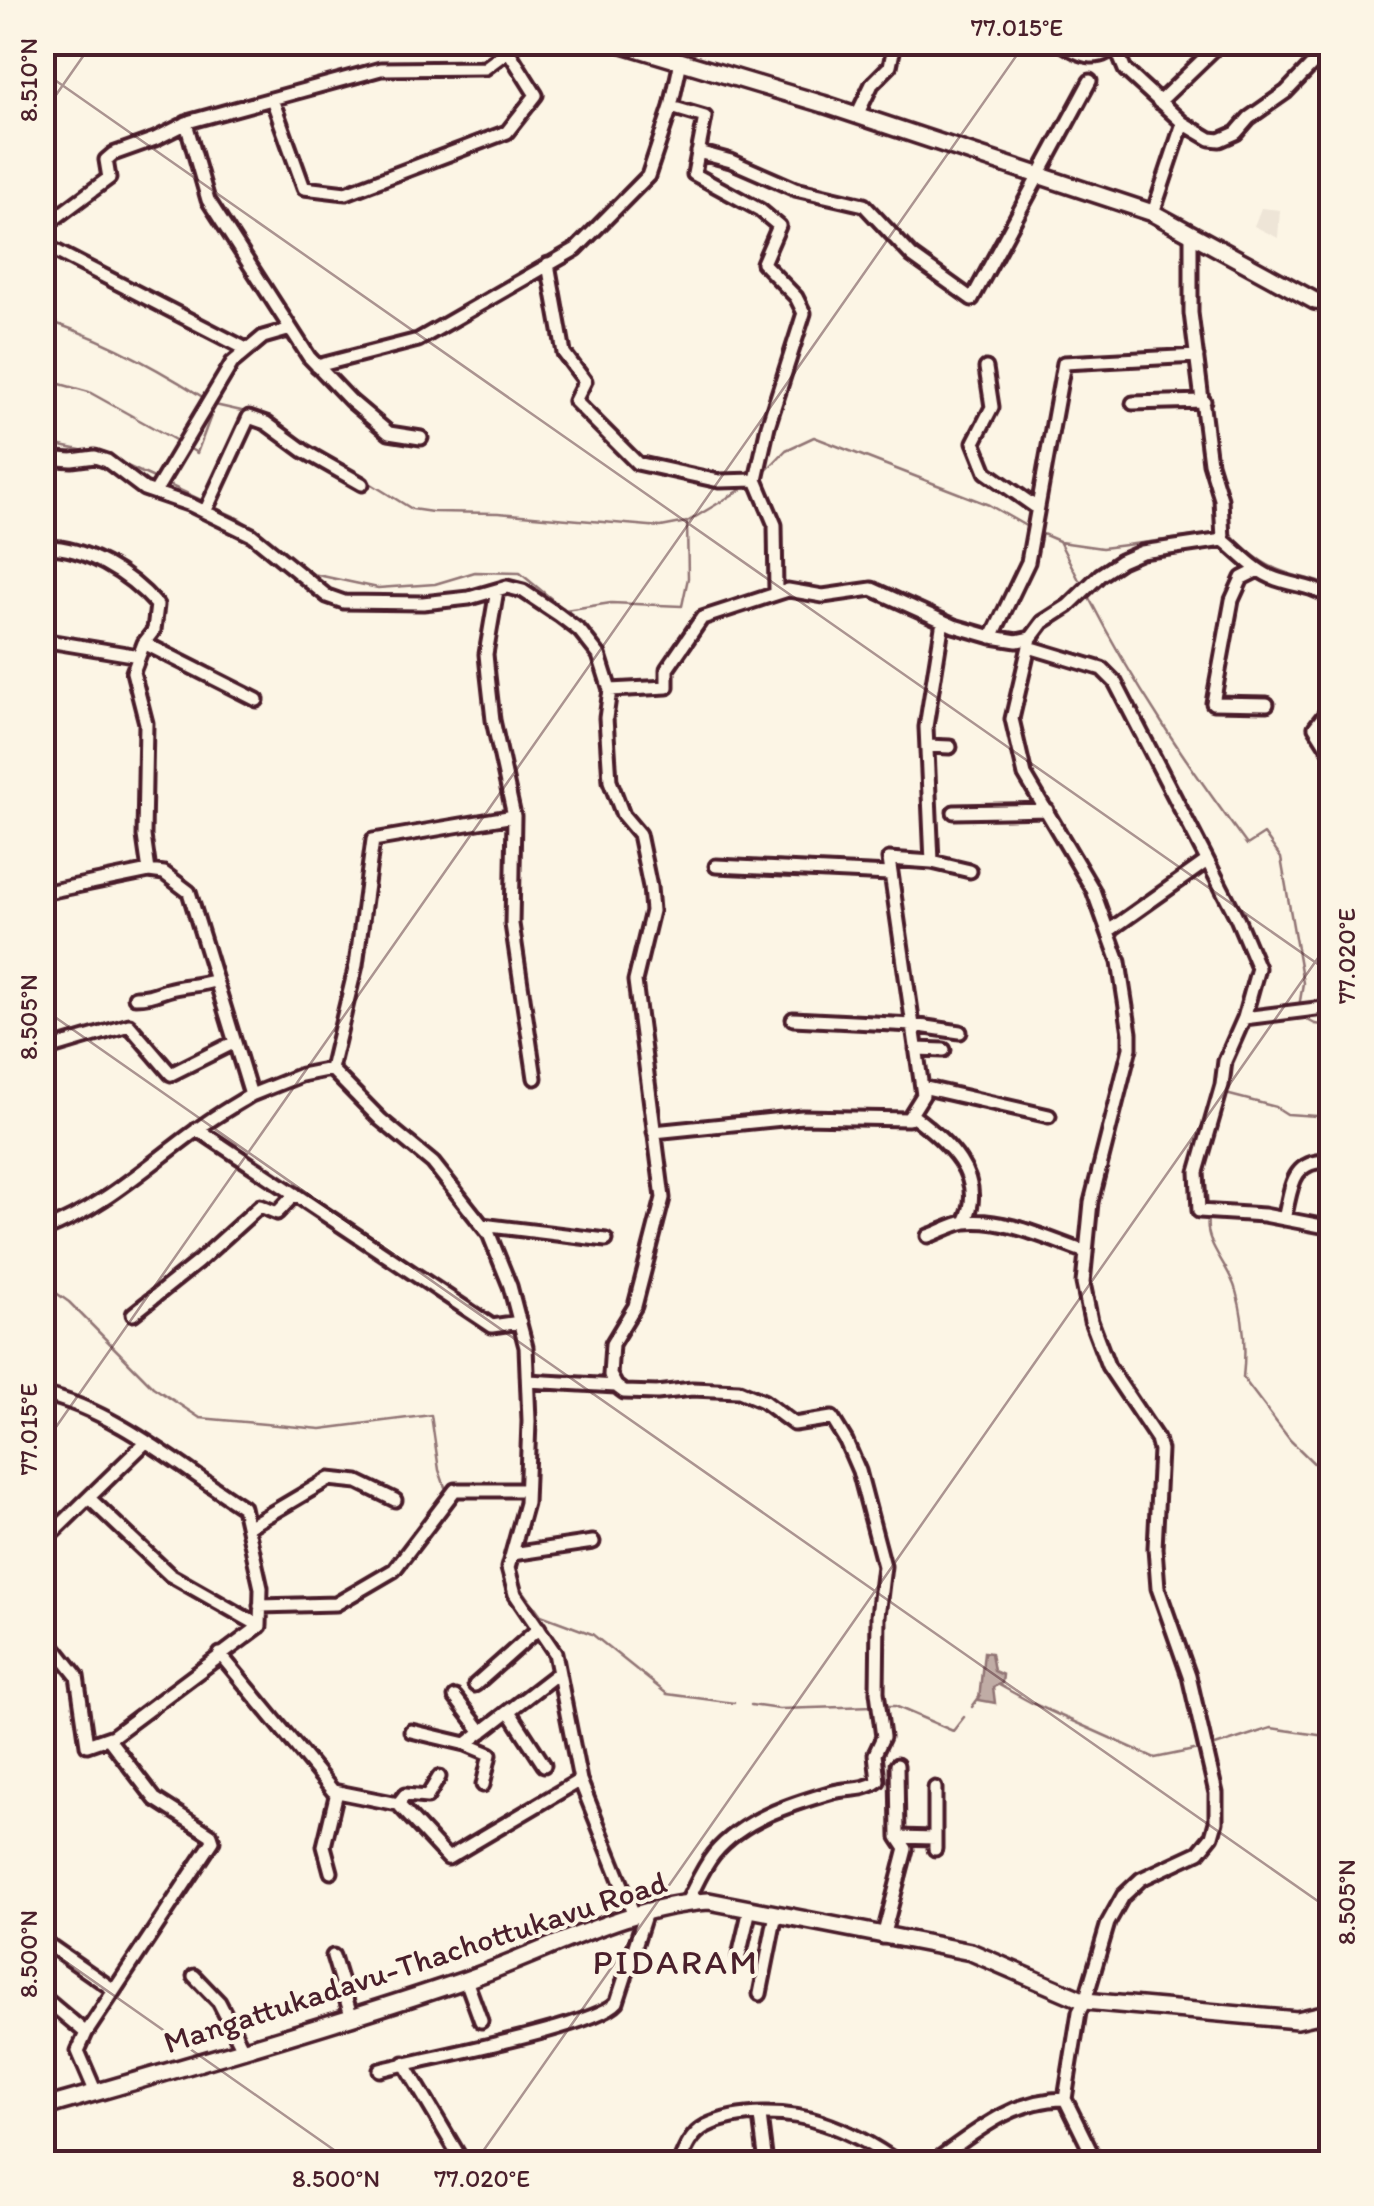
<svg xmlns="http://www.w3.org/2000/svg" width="1374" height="2206" font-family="Itim,sans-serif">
<rect width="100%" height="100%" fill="#fcf5e5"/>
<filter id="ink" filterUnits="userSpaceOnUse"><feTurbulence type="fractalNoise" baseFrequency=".01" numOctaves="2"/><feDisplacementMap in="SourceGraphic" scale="20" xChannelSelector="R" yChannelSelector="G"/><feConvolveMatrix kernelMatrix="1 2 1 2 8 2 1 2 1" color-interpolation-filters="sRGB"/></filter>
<g filter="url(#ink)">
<path fill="#eee5d7" d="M1261 208 1280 210 1278 238 1254 226Z"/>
<path fill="#c0aca5" stroke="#917474" stroke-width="2.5" d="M984 1652 991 1653 994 1671 1003 1675 1002 1683 993 1687 995 1703 979 1700Z"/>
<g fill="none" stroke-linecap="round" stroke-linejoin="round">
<path stroke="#917474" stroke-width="2.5" d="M42 319C99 336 152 365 201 396
M42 379 89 392 177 441
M42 442 104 455
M192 450 197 453 215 405 246 412
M116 461 154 478
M762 475 786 450 814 437 989 505 1031 529
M365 480 412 509 432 512 498 513 661 527 687 522 747 486
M169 485 201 500
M216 508 240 519 313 574 378 588 435 584 475 572 520 573 565 610 611 603 682 606 688 578 687 522
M1038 532 1059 541 1079 580
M1230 533C1246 550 1261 564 1284 572 1300 578 1316 579 1332 587
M1060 542 1102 548 1212 534
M1088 596C1133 684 1188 765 1247 845L1264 834 1281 858 1303 983 1299 1007
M1302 1017 1315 1024 1332 1026
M1222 1093 1276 1107 1287 1114 1332 1117
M1204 1168 1208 1205
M1208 1219C1204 1245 1230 1266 1236 1291 1244 1318 1246 1350 1243 1378L1290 1440 1332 1481
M42 1283 69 1302 153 1387 200 1418 321 1429 431 1415 439 1470 445 1487 449 1488
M503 1564 519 1497 516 1496
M519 1585 541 1615 592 1634 667 1694 734 1703
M999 1685 1032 1703 1155 1758 1194 1750
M751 1705 779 1709 874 1706
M882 1706H895L953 1731 964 1717
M972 1707 980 1696
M1212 1747 1271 1728 1332 1737"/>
<g stroke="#4a1f2b" stroke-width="19">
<path id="minor" d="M1059 42C1081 56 1099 65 1119 42
M1125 42 1118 53 1125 70 1183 123 1153 213
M272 99 304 188 346 193 507 132 536 95 509 52
M1159 102 1214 49 1217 42
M671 107 705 117 694 174 760 210 779 226 763 263 796 297 804 313 768 426 756 480 775 525 776 591
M857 115 872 84 890 66 895 42
M186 123 208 200 309 357 351 401 389 433 421 438
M1183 123 1210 139 1220 140 1236 133 1249 118 1286 92 1325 51 1328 42
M698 152 731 161 795 189 864 205 912 256 972 299 1090 81
M42 228 109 178 106 160 113 154 155 139 191 121 381 69 485 68 520 42
M42 244 246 349
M548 264 564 353 585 381 575 401 637 463 719 481 756 480
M317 366 418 340 576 249 648 176 671 107 681 61
M986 368 992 407 974 442 986 472 1037 508
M1133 403 1204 401
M42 458 72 460 95 457 107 461 144 489 191 505 252 535 327 596 344 602 423 603 469 598 507 587 523 591 559 615 580 631 599 655 610 690 606 718 610 781 623 815 639 834 650 887 652 911 635 981 663 1198 635 1306 612 1344 610 1375 616 1386 624 1392 657 1393 692 1389 739 1391 763 1401 794 1424 832 1418 846 1441 859 1471 884 1566 878 1616 877 1692 883 1737 875 1754 878 1781C865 1791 849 1788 833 1792 791 1804 743 1819 714 1854 702 1869 696 1885 687 1902
M155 492 232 363 263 337 291 329
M205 512 249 417 266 423 304 451 362 484
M1223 540C1240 553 1255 572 1276 579 1296 586 1313 586 1332 598
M42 547C84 545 130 574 157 605L154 630 144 643 133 672 146 723 144 836 149 871 164 873 189 892 251 1095 301 1075 331 1069 381 1120 433 1163 489 1234 510 1286 526 1347 529 1421 526 1503 508 1568 515 1594 555 1653 580 1780 634 1915
M1258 570 1242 578 1232 600 1213 703 1267 704
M497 590 486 654 488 675 493 720 514 816 512 924 535 1078
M992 637 1028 562 1064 363 1197 356
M42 640 139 656
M144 643 257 700
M1029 647 1102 669 1115 682 1236 916 1258 968 1244 1018 1225 1061 1222 1085 1197 1172 1199 1211 1264 1215 1332 1228
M610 690 667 687V669L702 618 788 590 823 596 872 589 954 626 992 637 1017 641 1031 638
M1332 705 1315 727 1332 754
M927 746 950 747
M954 812 1047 810
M932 862 926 727 943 621
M716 866 890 874
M42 893 149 871
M1110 930 1207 861
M135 997C149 997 155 994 167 990 183 985 200 986 216 980
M1244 1018 1332 1007
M793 1019 913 1025 960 1032
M916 1049 944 1050
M42 1051 129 1025 171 1074 233 1043
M331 1069 356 965 373 840 514 816
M922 1087 1049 1116
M912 1115C946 1140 988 1177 965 1222
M197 1129 492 1326 520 1322
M654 1132 802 1117 908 1119 923 1095 889 859 932 862 970 871
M1284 1219C1292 1188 1290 1161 1328 1161L1332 1157
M482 1225 606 1240
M42 1231C102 1209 148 1165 198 1129 215 1116 233 1106 251 1095
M928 1236C940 1232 954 1224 966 1222 1005 1218 1048 1239 1083 1251
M133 1314 198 1262 260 1206 277 1213 295 1194
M528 1381 616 1386
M42 1394C113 1409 182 1468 243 1507L261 1588 260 1626 113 1736 87 1745 77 1676 42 1632
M89 1498 170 1575 260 1626
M248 1527 329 1479 358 1482 395 1500
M42 1543 146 1442
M512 1554 593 1542
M260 1606 336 1604 394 1570 455 1490H526
M220 1654 333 1791 398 1804 448 1858 580 1780
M475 1685 539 1628
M455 1697 482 1732
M509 1711 544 1765
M411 1731 466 1744 490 1754 483 1785
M466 1744 558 1673
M935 1788V1849
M398 1804 405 1795 427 1797 439 1777
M898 1837 935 1838
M331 1872 324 1846 337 1792
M883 1937 906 1849 898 1837 897 1765
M42 1940 114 1990
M333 1956 351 2015
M739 1956 750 1909
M1330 1957H1332
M194 1976 219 2002 243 2049
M466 1980 481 2021
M760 1994 776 1914
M42 1996 86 2033
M404 2063 464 2164
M380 2070C422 2059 596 2027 617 2002L646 1912
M96 2093 78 2051 86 2033 213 1841 211 1835 155 1799 108 1738
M760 2116 766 2164
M679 2164C685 2149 691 2134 706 2126 738 2110 790 2111 823 2123 851 2132 876 2147 900 2164
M931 2164C972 2135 1011 2099 1065 2099
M1097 2164 1065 2099 1079 2012 1085 2001 1108 1923 1123 1896 1141 1879 1199 1852 1212 1836 1216 1822V1793L1189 1676 1158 1588 1155 1548 1160 1450 1157 1439 1108 1366 1091 1321 1083 1283 1091 1202 1130 1048V1033L1119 962 1093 890 1025 775 1012 719 1031 638 1043 622 1068 606 1100 575 1121 561 1142 552 1223 540 1221 499 1210 463 1191 313V233"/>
</g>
<g stroke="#4a1f2b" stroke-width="22">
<path id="major" d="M616 42 823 104 1153 213 1315 301 1332 303
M42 2108C184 2067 326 2027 465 1980 545 1953 624 1906 709 1901L971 1952 1085 2001 1297 2020 1332 2012"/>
</g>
<use href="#minor" stroke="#fcf5e5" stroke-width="11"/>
<use href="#major" stroke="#fcf5e5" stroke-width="15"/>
</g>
</g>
<path fill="none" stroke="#4a1f2b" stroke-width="2.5" stroke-opacity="0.45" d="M42 71 1332 974M42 115 93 42M42 1008 1332 1911M42 1447 1026 42M42 1945 354 2164M474 2164 1332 938"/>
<g text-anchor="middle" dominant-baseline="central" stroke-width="8" stroke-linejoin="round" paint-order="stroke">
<g font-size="32" fill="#4a1f2b" stroke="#fcf5e5">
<text transform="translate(415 1962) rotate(-18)">Mangattukadavu-Thachottukavu Road</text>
</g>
<g font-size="35" letter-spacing="2.5" fill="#4a1f2b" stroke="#fcf5e5">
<text x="676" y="1962">PIDARAM</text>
</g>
</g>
<rect width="1374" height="2206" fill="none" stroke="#fcf5e5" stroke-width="110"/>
<rect x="55" y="55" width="1264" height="2096" fill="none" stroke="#4a1f2b" stroke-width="4"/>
<g font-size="25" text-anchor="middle" fill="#4a1f2b">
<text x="1017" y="36">77.015°E</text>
<text transform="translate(28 80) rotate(-90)" y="9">8.510°N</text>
<text transform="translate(1346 956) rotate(-90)" y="9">77.020°E</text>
<text transform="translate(28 1017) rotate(-90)" y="9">8.505°N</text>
<text transform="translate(28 1429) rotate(-90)" y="9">77.015°E</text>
<text transform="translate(1346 1902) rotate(-90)" y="9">8.505°N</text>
<text transform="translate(28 1954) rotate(-90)" y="9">8.500°N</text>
<text x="336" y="2187">8.500°N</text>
<text x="482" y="2187">77.020°E</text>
</g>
</svg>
